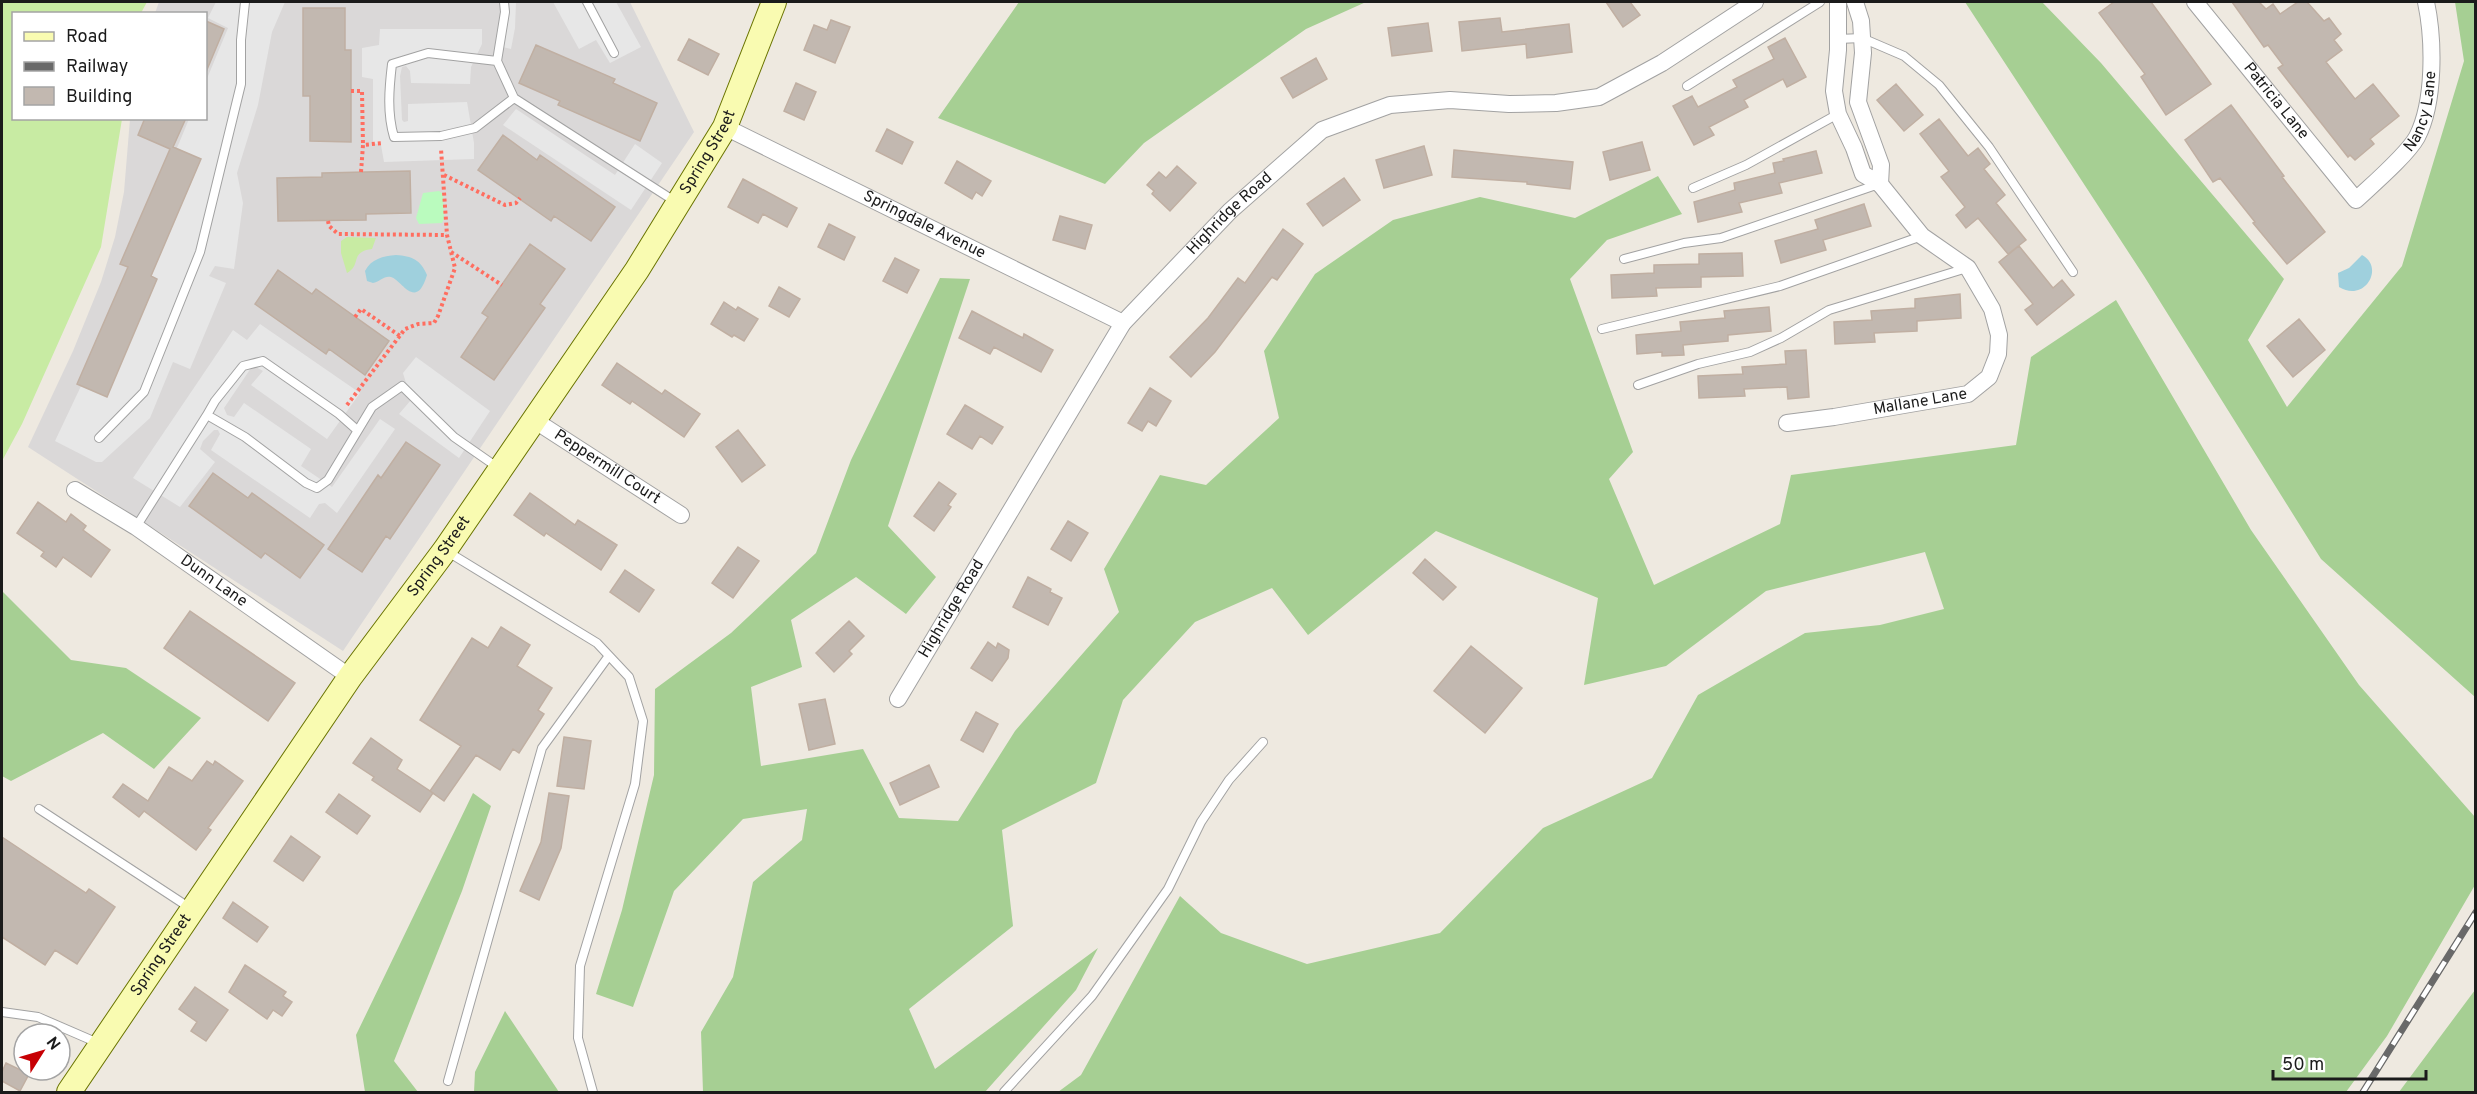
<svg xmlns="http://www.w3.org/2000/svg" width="2477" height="1094" font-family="Overpass,sans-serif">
<rect width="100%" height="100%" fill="#eee9e0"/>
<path fill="#dad8d8" d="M159 2H630L694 132 343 651 28 447 73 351 101 282 115 237 124 192 130 119 206 118V14L155 13Z"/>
<path fill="#c8eba3" d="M2 2H147L141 13 14 14V118L122 119 101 247 22 424 2 461Z
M347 237 376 238 372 249C349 252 362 265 347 273L341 253V241Z"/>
<path fill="#a6cf93" d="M1019 2H1366L1306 29 1144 143 1105 184 938 118Z
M1965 2H2042L2101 63 2284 279 2248 340 2287 407 2402 266 2464 61 2455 2H2475V697L2321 559 2144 276Z
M1658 176 1682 214 1607 240 1570 279 1633 452 1609 479 1654 585 1780 524 1791 475 2016 445 2031 357 2116 300 2251 530 2359 685 2475 817V885L2387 1036 2346 1092H1058L1081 1075 1180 896 1221 933 1307 964 1440 933 1543 828 1652 778 1698 695 1805 633 1880 625 1944 609 1925 552 1766 591 1666 666 1584 685 1598 598 1436 531 1308 635 1272 588 1195 622 1123 700 1096 783 1002 830 1013 926 909 1009 935 1069 1098 948 1076 990 985 1092H703L701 1032 733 977 753 882 802 840 807 809 743 819 674 891 633 1007 596 994 622 910 654 775 655 689 731 633 816 553 851 460 940 278 970 279 888 526 936 577 906 614 856 577 791 620 802 667 751 687 761 766 863 749 899 818 958 821 1015 731 1119 612 1104 569 1160 475 1206 485 1279 418 1264 351 1315 274 1393 220 1480 197 1575 218Z
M2 591 71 660 126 668 201 718 154 769 103 733 11 781 2 776Z
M473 793 491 806 462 891 394 1061 418 1092H365L356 1035Z
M2475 990V1092H2399Z
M505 1011 559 1092H474L475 1072Z"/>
<path fill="#bafbbe" d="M439 191 443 194 444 219 442 223 419 224 416 218 423 193Z"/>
<path fill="#e7e7e7" d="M216 2H285L272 32 258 105 237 173 243 203 234 269 215 266 209 276 226 283 190 369 173 362 150 418 102 462H96L55 441 81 386 107 396 157 280 151 276 201 159 177 148 189 119 206 118V81L228 28 208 18Z
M508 2H516L515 28 511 49 503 47Z
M553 2H616L641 47 610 63 596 40 579 49Z
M380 29H482V44L471 67 470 84 411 83 410 71 406 66 402 67 400 76 402 120 404 122 408 121V104L467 102 474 143V159L384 162 381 145 373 143V79L362 77V48L379 45Z
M516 109 615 175 635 144 662 163 631 210 503 125Z
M260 324 360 393 327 439 251 385 263 371 256 367 251 368 224 408 227 415 234 417 244 403 311 449 301 466 332 487 380 419 395 429 337 513 325 503 319 504 310 518 211 450 220 434 218 430H214L203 441 200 449 215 462 180 507 133 478 233 330 247 340Z
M416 357 490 411 459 458 399 414 411 400 403 373Z"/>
<path fill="#9fd0dd" d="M396 255C412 256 421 260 427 275 416 312 401 279 391 277 385 275 379 282 373 283L367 281 365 271C371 259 383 256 396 255Z
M2362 255C2385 267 2365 303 2339 287L2338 273 2349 268Z"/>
<path fill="#c2b8b0" stroke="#c0afa2" stroke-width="1.5" d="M1606 2H1630L1640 15 1623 27Z
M2114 2H2151L2211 84 2166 115 2141 77 2145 74 2099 13Z
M2232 2H2259L2266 9 2273 4 2280 14 2298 2H2307L2324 21 2329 18 2341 34 2334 40 2342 50 2326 62 2355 99 2373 84 2399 116 2370 139 2374 144 2355 160 2350 155 2348 157 2278 68 2283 65 2268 45 2264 47Z
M303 8H345V50H351V142L310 141V96H303Z
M1500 18 1502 32 1569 24 1572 52 1527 58 1526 44 1462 51 1459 22Z
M831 20 850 27 835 63 804 50 814 25 827 30Z
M206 21 224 29 206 72Z
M1428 23 1432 51 1392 56 1388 28Z
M1785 38 1806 77 1787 87 1783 79 1744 100 1748 107 1709 127 1714 135 1694 145 1673 106 1692 96 1698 107 1737 87 1733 80 1774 59 1768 47Z
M689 39 719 54 708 75 678 60Z
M536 45 615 79 613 83 657 103 640 141 558 105 560 101 519 83Z
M1316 58 1327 79 1293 98 1281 78Z
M796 83 816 92 804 120 784 111Z
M1896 84 1923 115 1904 131 1877 100Z
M2231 105 2284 176 2282 177 2325 232 2287 264 2253 223 2255 222 2220 178 2213 182 2185 140Z
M145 118H186L173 147 201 159 151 276 157 279 107 397 77 384 128 267 120 264 170 149 138 135Z
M1939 119 1968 156 1978 148 1990 164 1984 169 2005 195 1996 203 2026 240 2008 254 1978 218 1966 228 1956 215 1965 207 1941 177 1949 171 1920 134Z
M887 129 913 142 902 164 876 151Z
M503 135 537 160 540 155 615 207 591 241 554 216 551 221 478 170Z
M1642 142 1650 170 1610 180 1603 152Z
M1424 146 1432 175 1384 188 1376 160Z
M1454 150 1573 162 1570 189 1527 184V182L1452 177Z
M1816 151 1822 173 1779 183 1782 193 1739 203 1742 212 1698 222 1694 202 1735 190 1734 183 1775 173 1773 163 1784 161 1783 159Z
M957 161 991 181 982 196 976 192 972 199 945 183Z
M1177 166 1196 183 1170 211 1152 194 1154 191 1147 185 1159 172 1166 178Z
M410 171 411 213 366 214V220L278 221 277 178 322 177V173Z
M1344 178 1360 200 1323 226 1307 204Z
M743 179 797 208 787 227 763 214 758 223 728 207Z
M1864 204 1871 226 1823 240 1826 250 1781 263 1775 241 1818 229 1815 220Z
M1060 216 1092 225 1085 249 1053 240Z
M829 224 855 237 844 260 818 247Z
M1283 229 1303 244 1277 280 1272 277 1215 352 1191 377 1170 357 1208 318 1238 278 1245 283Z
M530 244 565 269 540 304 545 308 494 380 461 357 488 317 482 313Z
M2019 246 2053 288 2062 280 2074 295 2037 325 2025 310 2033 304 1999 262Z
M1742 253 1743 276 1701 277V287L1656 288 1657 296 1612 298 1611 275 1654 273V265L1699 264V254Z
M895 258 919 270 907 293 883 281Z
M278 270 312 294 316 289 389 341 365 375 329 349 326 354 255 304Z
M779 287 800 299 789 317 769 306Z
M1960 294 1961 318 1917 321V331L1874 333 1875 342 1835 344 1834 322 1872 320 1871 311 1915 308V299Z
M724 302 736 310 738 307 758 319 744 341 734 335 732 337 711 324Z
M1769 307 1771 331 1728 335V341L1683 345 1684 355 1662 356V352L1637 354 1636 335 1681 331 1680 322 1725 318 1724 311Z
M972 311 1023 338 1024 334 1053 350 1041 372 994 347 990 354 959 338Z
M2299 319 2325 350 2293 377 2267 346Z
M1806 350 1809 397 1788 399 1787 387 1744 389 1745 396 1699 398 1698 376 1743 374 1742 367 1786 364 1785 351Z
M617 363 662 394 665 390 700 414 684 437 632 401 630 404 602 385Z
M1150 388 1171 401 1156 426 1148 421 1142 431 1128 423Z
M965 405 1003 427 992 444 980 436 972 449 947 434Z
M738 430 765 465 742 482 716 447Z
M406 442 440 465 390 539 386 536 362 572 328 549 378 475 381 478Z
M213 473 248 498 252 493 324 545 300 578 265 553 261 558 189 506Z
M939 482 956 494 948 505 951 507 934 531 914 516Z
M530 493 575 525 578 520 617 545 601 570 546 533 544 536 514 515Z
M38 502 66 522 71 514 86 526 83 530 110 550 91 577 63 557 56 567 41 556 44 552 17 533Z
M1068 521 1088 533 1071 561 1051 549Z
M738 547 759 561 733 598 712 583Z
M1425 559 1456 587 1443 600 1413 573Z
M625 570 654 590 639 612 610 592Z
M1028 577 1051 589 1050 592 1062 598 1048 625 1013 607Z
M190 611 295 683 268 721 164 648Z
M849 621 864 636 849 651 852 654 834 672 816 653Z
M501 627 530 645 517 666 552 688 538 710 544 714 519 753 513 749 500 770 476 755 444 801 430 791 461 746 420 720 472 638 488 648Z
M988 642 996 648 998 643 1009 650 1008 658 992 681 971 668Z
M1471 646 1522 688 1485 733 1434 691Z
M825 699 835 744 809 750 799 704Z
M976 712 998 724 983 752 961 740Z
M564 737 591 741 584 789 557 786Z
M371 738 402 760 397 769 433 793 420 812 372 780 374 777 353 763Z
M207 761 213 765 215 761 243 781 208 828 211 830 196 850 144 811 139 817 113 797 123 784 148 801 169 767 192 781Z
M929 765 939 787 900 805 890 783Z
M549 793 569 796 561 848 539 900 520 891 541 842Z
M339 794 370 816 357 834 326 812Z
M291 836 320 857 303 881 274 861Z
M2 837 86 893 89 889 115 907 77 964 55 950 45 965 2 937Z
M233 902 268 927 257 942 223 918Z
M245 965 286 992 283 996 292 1002 282 1016 273 1010 267 1019 229 992Z
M195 987 228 1010 206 1041 191 1031 197 1022 179 1009Z
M6 1063 29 1074 20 1091 2 1081V1072Z"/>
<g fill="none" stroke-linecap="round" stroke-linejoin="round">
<g stroke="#a2a2a2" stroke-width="10">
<path id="service" d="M504 2 505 12 497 61 514 98 676 202
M587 2 614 53
M1838 39 1862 38 1904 56 1939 85 1989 147 2073 272
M497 61 428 53 392 64C389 89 387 113 394 137L441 136 475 128 514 98
M1687 86 1820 2
M1693 188 1746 165 1838 114
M1624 259 1684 243 1721 238 1879 184
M1602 329 1780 286 1922 236
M1638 385 1698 364 1750 352 1781 338 1829 310 1967 268
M207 415 215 401 243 366 263 361 339 414 357 430
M99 438 144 392 200 252 241 84V40L245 2
M136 527 207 415 245 437 306 483 317 488 328 480 372 407 402 386 454 437 497 467
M448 552 597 643 629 677 643 721 635 784 580 966 578 1038 593 1092
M39 809 190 908
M2 1012 38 1017 98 1043
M448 1081 542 748 608 657
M1004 1092 1092 996 1168 889 1201 822 1229 780 1263 742"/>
</g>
<g stroke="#a2a2a2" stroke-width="18">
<g id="minor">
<path d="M1838 2V50L1834 91 1838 114 1854 148 1863 174 1880 184 1881 165 1858 102 1863 53 1861 21 1855 2"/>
<path id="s1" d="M2195 2 2356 200C2372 185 2407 155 2417 137 2435 102 2434 40 2426 2"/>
<path id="s2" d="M725 127 1123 323"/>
<path id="s3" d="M534 420 681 515"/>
<path id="s4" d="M1787 423 1834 417 1968 394 1989 377 1998 354 1999 335 1992 309 1968 268 1922 236 1880 184"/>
<path id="s5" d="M75 490 136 527 350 677"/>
<path id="s6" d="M898 699 1123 323 1230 211 1322 130 1390 105 1450 100 1509 104 1556 103 1599 97 1662 63 1755 2"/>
</g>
</g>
<g stroke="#6a7401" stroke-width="26">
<g id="secondary">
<path id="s7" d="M69 1092 350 677 445 550 637 270 725 127 774 2"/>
</g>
</g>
<path stroke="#ff6e60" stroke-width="4" stroke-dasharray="3 3" stroke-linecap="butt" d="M351 91H362L363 145
M361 172 363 145 383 143
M444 175 505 205 516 203 520 198
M328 221 329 226 338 234 447 235
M451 252 502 285
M355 317 361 309 400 336
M347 405 405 329 418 324 434 323 438 316 455 268 447 235 441 149"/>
<use href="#service" stroke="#fff" stroke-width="8"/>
<use href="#minor" stroke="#fff" stroke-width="16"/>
<use href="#secondary" stroke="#f9fbb1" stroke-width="24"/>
<g stroke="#696969" stroke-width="7">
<path id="rail" d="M2363 1092 2476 912"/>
</g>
<use href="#rail" stroke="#fff" stroke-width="4.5" stroke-dasharray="14" stroke-linecap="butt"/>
</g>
<g text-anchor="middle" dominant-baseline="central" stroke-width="6" stroke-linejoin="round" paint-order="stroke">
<g font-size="16" fill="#1b1b1b" stroke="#fff">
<text stroke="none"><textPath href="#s1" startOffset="128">Patricia Lane</textPath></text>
<text stroke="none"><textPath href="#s1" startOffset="369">Nancy Lane</textPath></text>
<text stroke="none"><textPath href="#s7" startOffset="1137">Spring Street</textPath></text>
<text stroke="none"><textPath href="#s6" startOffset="591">Highridge Road</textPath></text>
<text stroke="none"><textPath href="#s2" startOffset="222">Springdale Avenue</textPath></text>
<text stroke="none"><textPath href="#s4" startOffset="135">Mallane Lane</textPath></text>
<text stroke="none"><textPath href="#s3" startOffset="87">Peppermill Court</textPath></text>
<text stroke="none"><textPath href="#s7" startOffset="651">Spring Street</textPath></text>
<text stroke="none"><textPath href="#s5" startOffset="166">Dunn Lane</textPath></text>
<text stroke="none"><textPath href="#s6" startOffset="105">Highridge Road</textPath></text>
<text stroke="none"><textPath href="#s7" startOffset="165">Spring Street</textPath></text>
</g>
</g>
<rect width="2477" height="1094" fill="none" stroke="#1b1b1b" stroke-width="6"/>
<rect x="12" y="12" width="195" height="108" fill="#ffffff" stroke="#a4a4a4" stroke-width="1.5"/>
<rect x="24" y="32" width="30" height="9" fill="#f9fbb1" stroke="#a4a4a4" stroke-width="1.5"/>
<text x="66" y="42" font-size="18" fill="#1b1b1b">Road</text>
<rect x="24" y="62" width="30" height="9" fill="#696969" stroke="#a4a4a4" stroke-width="1.5"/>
<text x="66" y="72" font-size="18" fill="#1b1b1b">Railway</text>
<rect x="24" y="87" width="30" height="18" fill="#c2b8b0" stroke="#a4a4a4" stroke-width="1.5"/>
<text x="66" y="102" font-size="18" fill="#1b1b1b">Building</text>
<g transform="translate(42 1052) rotate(53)"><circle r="28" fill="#ffffff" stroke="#a4a4a4" stroke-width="1.5"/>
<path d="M0-4.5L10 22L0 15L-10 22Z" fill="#c70004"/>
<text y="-9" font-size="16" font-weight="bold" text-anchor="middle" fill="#1b1b1b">N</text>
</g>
<path d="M2273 1070v9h153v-9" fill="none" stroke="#1b1b1b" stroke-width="3"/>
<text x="2282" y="1070" font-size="18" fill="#1b1b1b" stroke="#ffffff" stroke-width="4.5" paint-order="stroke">50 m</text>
</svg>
